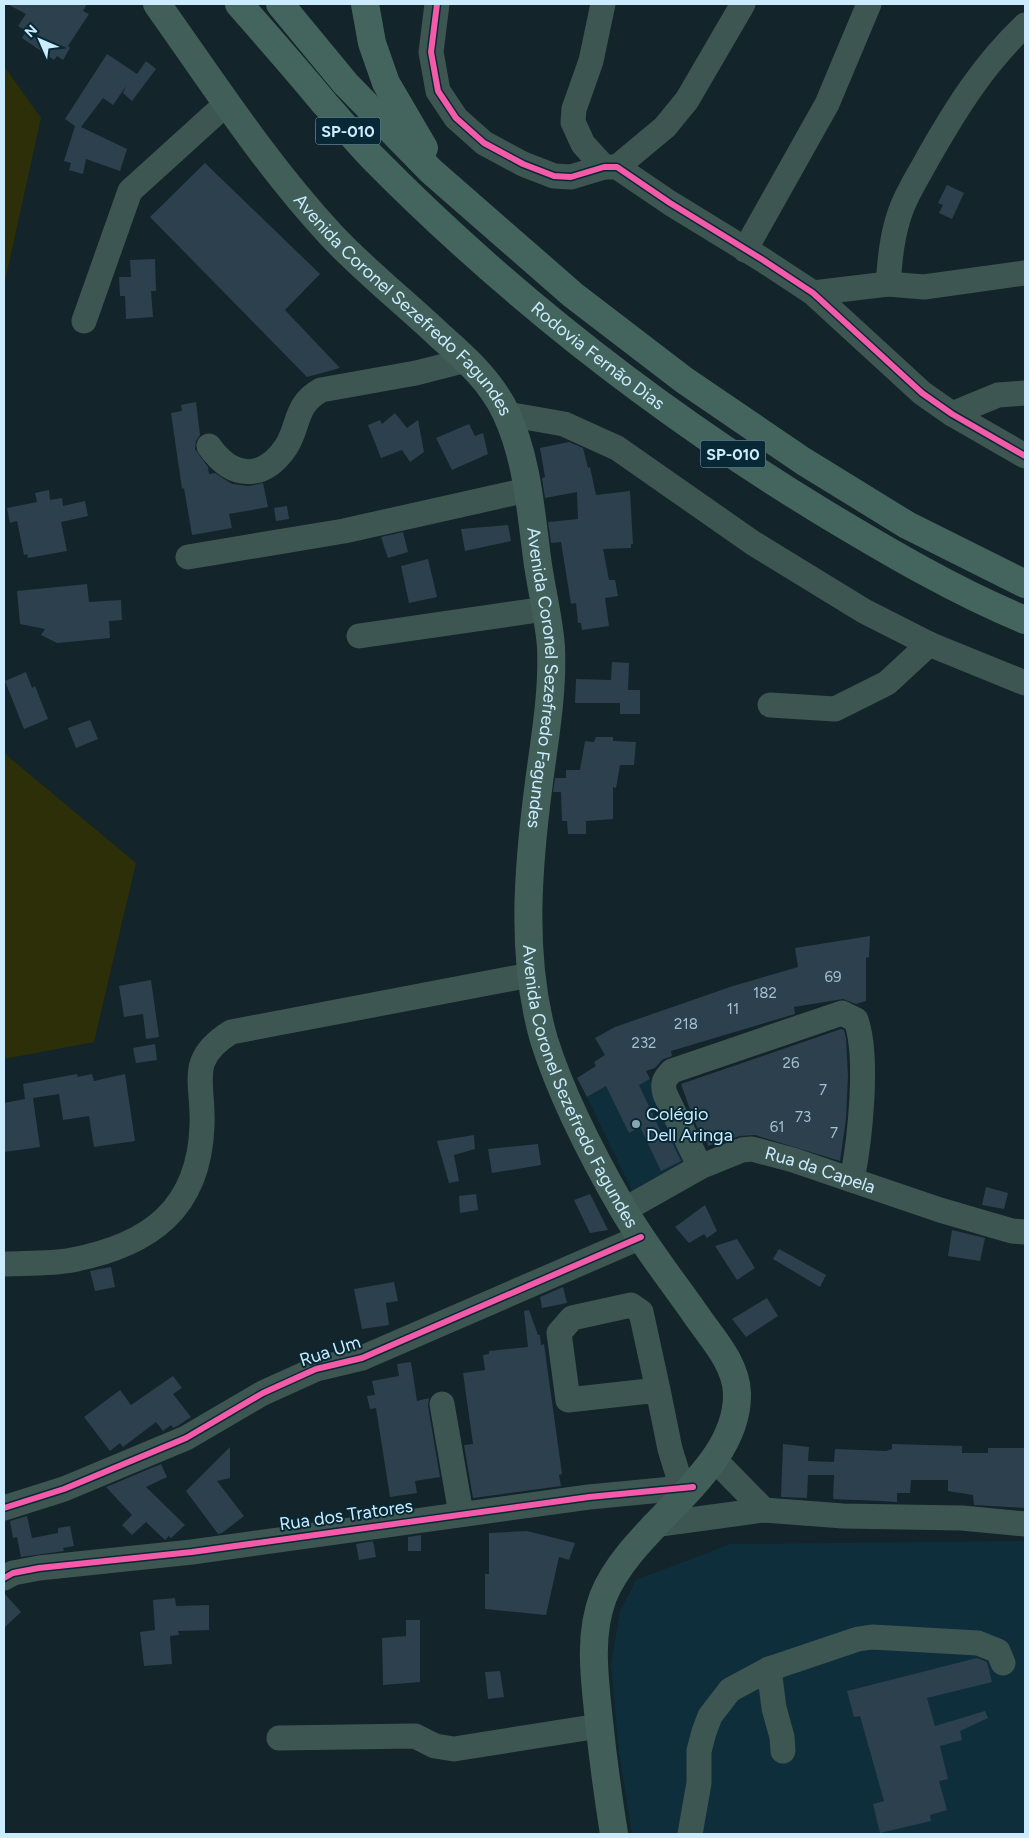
<svg xmlns="http://www.w3.org/2000/svg" width="1029" height="1838" font-family="Figtree,sans-serif">
<rect width="100%" height="100%" fill="#13242b"/>
<path fill="#0e2e3c" d="M643 1064 686 1158V1161L632 1191 587 1097Z
M1025 1541V1834H632L619 1752 611 1665 620 1611 636 1580 730 1544Z"/>
<path fill="#2c2f07" d="M4 66 41 118 4 286Z
M4 753 136 863 94 1042 4 1059Z"/>
<path fill="#2d404e" d="M7 4H87L83 11 89 14 68 46 70 48 63 60 57 56 54 60 22 38 26 31 18 26 26 14Z
M107 54 137 74 146 61 156 69 132 101 123 93 126 86 113 105 103 98 81 127 127 149 120 171 86 159 83 174 69 170 71 163 64 161 75 126 65 119Z
M205 163 320 274 285 310 340 368 307 377 150 217Z
M947 185 964 193 952 219 939 213 943 205 938 203Z
M155 259 156 291H151L153 317 126 319 125 296H120L119 277H131L130 260Z
M196 402 200 435 196 441 195 449 208 467 209 474 215 473 232 484 249 486 263 483 268 507 229 514 232 528 192 535 184 488 182 489 171 413 182 411 181 405Z
M395 413 407 428 418 420 424 452 410 462 402 450 381 458 368 425 380 420 382 424Z
M469 424 475 436 483 433 488 454 452 470 436 438Z
M569 442 583 448 588 468 590 467 596 495 630 491 633 544H631V548L603 549 609 580H615L618 596 605 598 609 626 582 630 581 623H578L576 603 571 604 561 542 551 543 548 522 578 519 577 492 545 498 542 478 545 477 540 448Z
M49 490 50 500 62 498 63 506 85 501 88 516 61 522 67 551 28 558 27 554 24 555 17 521 10 523 7 508 37 502 35 493Z
M287 506 289 519 276 521 274 508Z
M508 525 511 541 465 551 461 529Z
M403 532 408 552 388 558 381 537Z
M428 559 437 597 409 603 401 566Z
M87 584 89 602 121 600 122 620 109 621 110 638 57 643 41 635 45 629 20 624 17 591Z
M612 662 629 663 628 690H640V714H620V703H575L576 679 611 680Z
M26 672 32 688 35 686 48 719 24 729 5 681Z
M90 720 98 739 76 748 68 728Z
M596 737H613V741L636 742 634 765H620L616 788 613 787V819L586 821V834H568L567 821H562L561 792H553L555 778H566V770H580L585 741 594 742Z
M870 936 869 957 866 958V1001L856 1004 843 999 794 1007 795 1014 671 1051 672 1056 662 1060 655 1068 646 1071 650 1079 639 1085 666 1143 671 1140 681 1161 661 1171 640 1127 629 1133 606 1086 587 1097 577 1078 596 1066 594 1062 605 1055 595 1038 615 1027 733 986 798 967 795 948Z
M151 980 159 1037 146 1039 143 1014 124 1017 119 986Z
M841 1029 844 1030 846 1038 848 1076 846 1119 840 1161 755 1135 740 1136 708 1146 705 1134 701 1136 693 1118 681 1084Z
M155 1044 157 1060 136 1063 133 1048Z
M77 1074 78 1077 92 1074 94 1081 125 1074 135 1141 94 1147 89 1116 63 1120 59 1094 33 1098 40 1147 4 1152V1103L25 1099 23 1084Z
M474 1135 475 1149 454 1155 459 1181 449 1183 437 1141Z
M538 1144 541 1165 492 1173 488 1149Z
M986 1187 1008 1193 1004 1209 982 1205Z
M476 1194 478 1210 460 1213 459 1196Z
M590 1194 608 1230 590 1233 574 1200Z
M705 1205 717 1231 707 1238 704 1234 689 1243 675 1227Z
M952 1230 985 1238 980 1261 948 1256Z
M737 1239 755 1268 737 1280 715 1246Z
M779 1249 826 1275 820 1287 773 1259Z
M111 1267 115 1287 95 1291 90 1271Z
M394 1282 398 1301 386 1303 389 1325 362 1329 354 1289Z
M563 1287 567 1303 542 1308 540 1297Z
M767 1298 778 1316 746 1337 732 1319Z
M529 1310 538 1335H540L541 1345 544 1344 562 1474 559 1475 561 1486 473 1498 464 1445 473 1444 463 1373 485 1370 483 1355 489 1354V1351L528 1347 524 1311Z
M411 1362 417 1401 429 1398 428 1406 440 1477 415 1481 417 1493 390 1497 376 1408 370 1409 367 1396 375 1395 372 1381 399 1376 397 1364Z
M173 1376 182 1388 173 1394 191 1417 179 1425 173 1428 171 1425 163 1431 156 1422 123 1447 120 1443 110 1451 84 1417 120 1390 131 1405Z
M783 1444 809 1447 808 1461 834 1462 835 1449 886 1451 892 1449V1444L962 1446V1453H988V1448H1025V1508L974 1505 973 1495 948 1491V1480H911L910 1493H897V1502L881 1501 833 1499 834 1475H808L807 1498 781 1497Z
M230 1447V1478L217 1481 244 1516 222 1533 218 1534 186 1491Z
M161 1464 167 1477 146 1487 185 1525 171 1538 169 1536 165 1540 146 1522 132 1535 122 1525 132 1515 106 1487Z
M27 1516 32 1538 58 1533V1528L70 1526 74 1546 63 1548 64 1551 21 1557 17 1537 13 1538 10 1521Z
M527 1531 575 1543 569 1560 559 1557 546 1615 485 1609V1574H489V1533Z
M421 1535V1551H408V1537Z
M373 1541 376 1557 359 1560 356 1544Z
M4 1593 21 1612 4 1628Z
M175 1598 176 1606 209 1605V1630L178 1631 179 1635 170 1636 172 1664 144 1666 140 1632 155 1630 153 1600Z
M406 1620H420V1682L383 1685 382 1638 406 1636Z
M977 1658 987 1662 992 1682 927 1698 935 1726 985 1711 988 1718 960 1731 962 1740 940 1746 948 1779 939 1781 947 1810 930 1815 931 1821 880 1833 873 1804 884 1801 860 1716 854 1717 847 1691Z
M500 1671 504 1697 488 1699 485 1672Z"/>
<g fill="none" stroke-linecap="round" stroke-linejoin="round">
<g stroke="#3e5652" stroke-width="25">
<path d="M437 4 431 52 438 91 456 118 484 143 523 164 554 176 571 177 604 167H617L670 203 763 260 813 293 922 393 952 414 1025 456"/>
<path d="M603 4 591 61 574 109 573 122 583 144 604 167"/>
<path d="M617 167 665 127 687 100 743 4"/>
<path d="M745 250 827 104 869 4"/>
<path d="M888 284C890 259 892 234 901 210 908 191 920 173 929 156 957 107 984 64 1025 25"/>
<path d="M813 293 888 284 924 287 1025 273"/>
<path d="M84 321 130 191 227 103"/>
<path d="M507 414 564 424 617 448 753 543 864 611 929 644 1025 683"/>
<path d="M952 414 998 395 1025 393"/>
<path d="M209 446C232 479 263 481 286 447 300 425 294 405 321 390L416 373 467 360"/>
<path d="M188 557 344 531 527 490"/>
<path d="M359 636 545 609"/>
<path d="M770 705 835 709 887 683 929 644"/>
<path d="M700 1167 665 1094C662 1083 664 1079 672 1071L842 1013 856 1020C869 1057 860 1140 852 1180"/>
<path id="s1" d="M624 1210 700 1167 742 1150 752 1149 793 1160 940 1210 1012 1231 1025 1232"/>
<path d="M4 1264C26 1263 51 1264 72 1260 150 1245 199 1209 202 1126 204 1082 186 1060 231 1032L530 975"/>
<path d="M658 1390 641 1312 631 1305 572 1318 559 1333 568 1400 658 1390 670 1449 682 1488"/>
<path d="M442 1404 461 1514"/>
<path d="M714 1459 764 1510"/>
<path d="M4 1508 64 1489 186 1438 263 1393 316 1369 362 1358 641 1237"/>
<path d="M653 1525 764 1510 843 1516 962 1518 1025 1524"/>
<path d="M4 1578 13 1573 39 1568 192 1552 589 1497 693 1487"/>
<path d="M769 1669 774 1708 782 1737 783 1751"/>
<path d="M279 1738 415 1736 435 1746 454 1749 599 1726"/>
<path d="M690 1834 699 1783V1751L704 1732 710 1716 730 1690 769 1669 858 1639 872 1637 978 1643 998 1651 1003 1663"/>
</g>
<path stroke="#415f58" stroke-width="28" id="s2" d="M157 4C213 83 266 165 332 236 365 271 404 302 439 335 465 358 491 381 506 413 528 460 531 515 538 565 542 592 549 620 551 647 553 692 545 737 539 782 528 866 520 957 544 1040 562 1097 593 1157 623 1209 644 1245 670 1278 694 1312 710 1336 736 1362 737 1393 739 1473 631 1525 603 1597 588 1637 595 1680 599 1721 603 1759 608 1796 614 1834"/>
<g stroke="#43655d" stroke-width="28">
<path id="s3" d="M239 4C268 37 297 70 325 104 341 121 355 140 372 157 507 294 660 413 824 513 889 552 955 591 1025 620"/>
<path d="M280 4 346 84 431 171 573 295 684 380 803 461 907 525 1025 584"/>
<path d="M365 4 372 43 386 83 424 148"/>
</g>
<g stroke="#092835" stroke-width="9">
<path id="cycleway" d="M437 4 431 52 438 91 456 118 484 143 523 164 554 176 571 177 604 167H617L670 203 763 260 813 293 922 393 952 414 1025 456
M4 1508 64 1489 186 1438 263 1393 316 1369 362 1358 641 1237
M4 1578 13 1573 39 1568 192 1552 589 1497 693 1487"/>
</g>
<use href="#cycleway" stroke="#f35aa7" stroke-width="6"/>
</g>
<circle fill="#8aa6b4" stroke="#092835" stroke-width="2" cx="636" cy="1124" r="5"/>
<g text-anchor="middle" dominant-baseline="central" stroke-width="4" stroke-linejoin="round" paint-order="stroke">
<g font-size="15" fill="#a3c1d2">
<text x="833" y="977">69</text>
<text x="765" y="993">182</text>
<text x="733" y="1009">11</text>
<text x="686" y="1024">218</text>
<text x="644" y="1043">232</text>
<text x="791" y="1063">26</text>
<text x="823" y="1090">7</text>
<text x="803" y="1117">73</text>
<text x="777" y="1127">61</text>
<text x="834" y="1133">7</text>
</g>
<g fill="#092835" stroke="#90b1c2" stroke-width="1">
<rect x="315.5" y="117.5" width="65" height="27" rx="4"/>
<rect x="700.5" y="440.5" width="65" height="27" rx="4"/>
</g>
<g font-size="16" font-weight="bold" fill="#caecfe">
<text x="348" y="131">SP-010</text>
<text x="733" y="454">SP-010</text>
</g>
<g font-size="18" fill="#caecfe" stroke="#092835">
<text stroke="none"><textPath href="#s2" startOffset="390">Avenida Coronel Sezefredo Fagundes</textPath></text>
<text stroke="none"><textPath href="#s3" startOffset="504">Rodovia Fernão Dias</textPath></text>
<text stroke="none"><textPath href="#s2" startOffset="810">Avenida Coronel Sezefredo Fagundes</textPath></text>
<text stroke="none"><textPath href="#s2" startOffset="1230">Avenida Coronel Sezefredo Fagundes</textPath></text>
<text stroke="none"><textPath href="#s1" startOffset="214">Rua da Capela</textPath></text>
<text transform="translate(330 1351) rotate(-18)">Rua Um</text>
<text transform="translate(346 1515) rotate(-8)">Rua dos Tratores</text>
</g>
<g font-size="18" fill="#caecfe" stroke="#092835" text-anchor="start">
<text x="646" y="1114">Colégio<tspan x="646" dy="21">Dell Aringa</tspan></text>
</g>
</g>
<rect width="1029" height="1838" fill="none" stroke="#caecfe" stroke-width="10"/>
<g transform="translate(40 40) rotate(315)" stroke="#092835" stroke-width="4" paint-order="stroke">
<path d="M0-4L9 19L0 12L-9 19Z" fill="#caecfe"/>
<text y="-8" font-size="14" font-weight="bold" text-anchor="middle" fill="#caecfe">N</text>
</g>
</svg>
